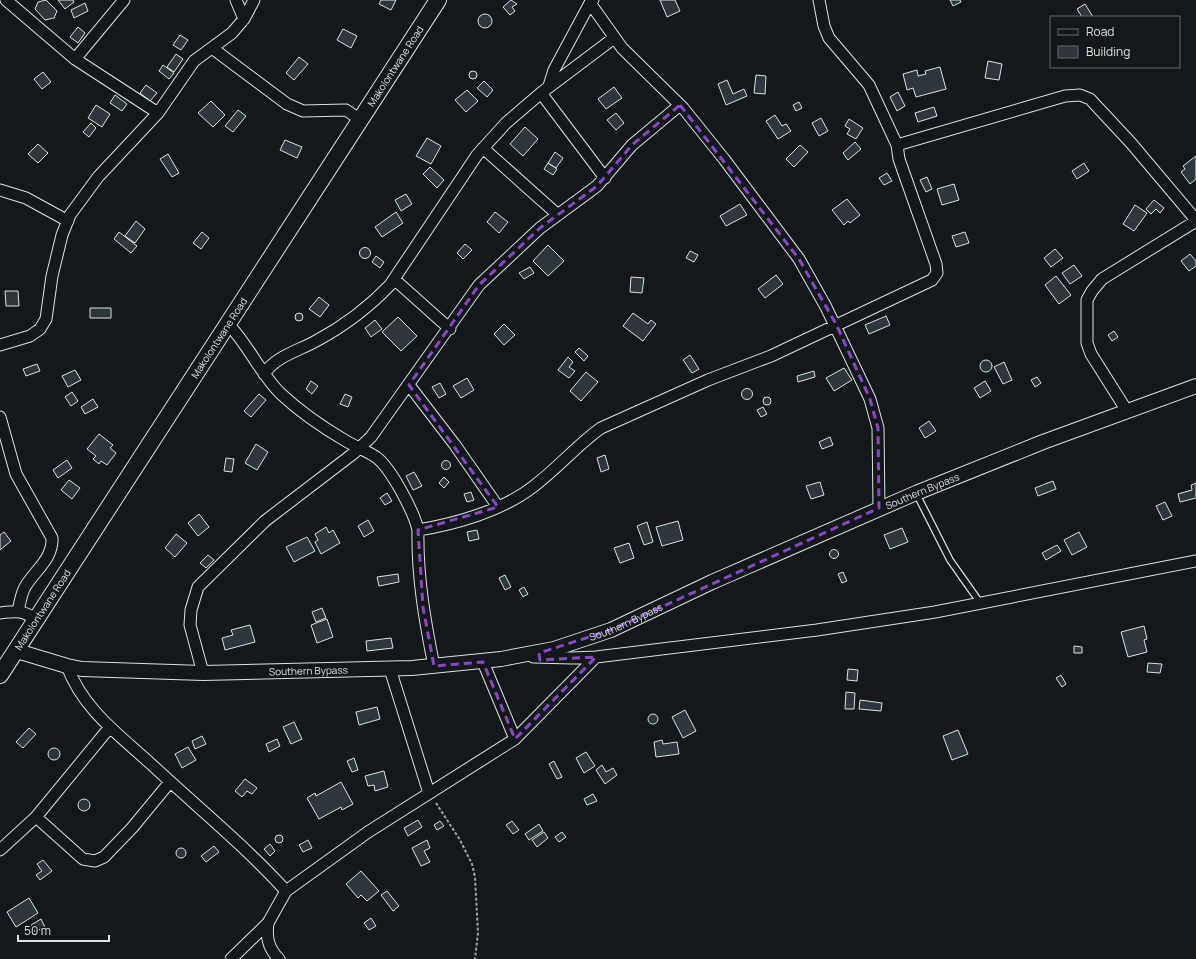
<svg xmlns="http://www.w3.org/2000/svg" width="1196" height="959" font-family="Manrope,sans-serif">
<rect width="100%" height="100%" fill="#14181c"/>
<path fill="#2c363c" stroke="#d8e6dc" d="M46 0 57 11 54 18 45 20 35 9 38 2Z
M58 0H73L74 2 65 9Z
M381 0H396L391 10 379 4Z
M511 0 517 4 512 7 515 11 510 15 503 7Z
M660 0H675L680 11 667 17Z
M950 0H960L961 2 953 6Z
M85 3 88 11 74 18 71 10Z
M1085 4 1093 17H1082L1077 9Z
M478 21a7 7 0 1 1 14 0a7 7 0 1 1-14 0Z
M78 27 85 33 78 43 70 37Z
M343 29 357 36 351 48 337 40Z
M180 35 188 40 181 50 173 45Z
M176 54 183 59 174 72 167 67Z
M299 57 308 64 294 80 286 73Z
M988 61 1002 64 999 80 985 78Z
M163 65 174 73 169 79 159 71Z
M940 67 946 89 916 97 913 88 907 90 903 74 917 70 918 76 926 74 925 71Z
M469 75a4 4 0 1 1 8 0a4 4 0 1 1-8 0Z
M43 72 51 82 42 89 34 79Z
M756 75 766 76 765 94 754 93Z
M727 80 733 94 744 89 747 96 726 105 718 84Z
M484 81 493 90 487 97 477 88Z
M146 85 157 93 150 101 140 93Z
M614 87 622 98 606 109 598 99Z
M467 90 478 101 466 112 455 100Z
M898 92 905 106 897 111 890 97Z
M115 95 127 104 122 111 110 103Z
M211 101 225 115 213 127 198 113Z
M799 102 802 108 796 111 793 105Z
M96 105 110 114 102 127 88 118Z
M934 107 937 116 918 122 915 113Z
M238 110 246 116 233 132 225 126Z
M616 113 624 123 616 130 607 120Z
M775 115 782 126 786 124 791 131 778 139 766 121Z
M821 118 828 131 819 136 812 123Z
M849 119 863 128 856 139 847 134 850 129 845 126Z
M91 123 96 128 89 137 83 132Z
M525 127 538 139 523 156 510 144Z
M427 138 441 146 431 164 416 156Z
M285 140 302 147 297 158 280 150Z
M855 142 861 149 848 160 843 153Z
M38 144 48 153 38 163 28 154Z
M800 145 808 152 794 167 786 159Z
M555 152 563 158 556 168 548 163Z
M168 154 179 173 172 177 160 159Z
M1196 156V179L1190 184 1181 172 1185 169 1183 166Z
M548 163 557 169 553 175 544 169Z
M1084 163 1089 171 1077 179 1072 171Z
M430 167 444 180 437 188 423 174Z
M887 173 892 181 884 185 879 178Z
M927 177 932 189 926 192 920 180Z
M954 184 959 200 942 205 937 189Z
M406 194 412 204 401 211 395 200Z
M847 199 860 215 850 223 848 221 844 225 832 210Z
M1154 200 1164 208 1160 213 1156 209 1151 214 1146 209Z
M740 204 747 215 726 226 720 216Z
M1135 205 1147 213 1134 231 1123 224Z
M396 212 403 223 382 237 375 227Z
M495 212 508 222 499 233 487 222Z
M136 221 145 229 135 243 125 236Z
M119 232 137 246 131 253 114 239Z
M202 232 209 238 201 249 193 243Z
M965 232 969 243 956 247 952 236Z
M465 244 472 250 463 259 457 253Z
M548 245 564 261 548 276 533 261Z
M359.5 253a5.5 5.5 0 1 1 11 0a5.5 5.5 0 1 1-11 0Z
M1055 249 1063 258 1051 267 1044 258Z
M690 251 698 255 694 262 686 258Z
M1190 254 1196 261V266L1189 271 1181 261Z
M376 256 384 262 380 268 372 262Z
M1074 265 1082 276 1070 284 1062 273Z
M530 267 534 273 524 279 519 273Z
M776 275 783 284 765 298 758 289Z
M1056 276 1071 295 1059 304 1045 285Z
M631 277 644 278 642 293 630 292Z
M5 291H18L19 306H6Z
M319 297 329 305 320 317 309 309Z
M90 308H111V318H90Z
M295 317a4 4 0 1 1 8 0a4 4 0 1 1-8 0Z
M633 313 648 324 651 320 656 324 643 341 623 326Z
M886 316 890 325 869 334 865 325Z
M398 317 417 336 401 351 382 332Z
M375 320 382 329 371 337 365 328Z
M504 324 515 335 504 345 494 334Z
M1114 331 1118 337 1112 341 1108 335Z
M579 348 588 356 584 361 575 352Z
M690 355 699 369 692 373 683 360Z
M568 357 573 362 569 367 575 371 569 378 558 370Z
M980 366a6 6 0 1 1 12 0a6 6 0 1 1-12 0Z
M1004 362 1012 380 1003 384 994 367Z
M37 364 40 371 26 376 23 369Z
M844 368 852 380 834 391 826 378Z
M75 370 81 380 68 387 62 376Z
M814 371 815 377 798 382 797 376Z
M586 372 598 382 581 401 570 391Z
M1037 377 1041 383 1035 387 1031 380Z
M467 378 474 390 461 398 453 386Z
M311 381 318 386 312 394 306 389Z
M985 381 991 391 980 398 974 388Z
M440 383 446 394 439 398 432 387Z
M741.5 394a5.5 5.5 0 1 1 11 0a5.5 5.5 0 1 1-11 0Z
M72 392 78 401 71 406 65 397Z
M259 394 266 400 251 417 244 411Z
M345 394 352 397 348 407 340 404Z
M763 401a4 4 0 1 1 8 0a4 4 0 1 1-8 0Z
M93 399 98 407 85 414 81 407Z
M763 407 767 414 761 417 757 410Z
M929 421 936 431 925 438 919 428Z
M99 434 113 445 110 448 116 453 107 465 101 461 99 464 93 459 96 456 87 449Z
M830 437 833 445 822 449 819 442Z
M256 444 268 452 257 470 245 463Z
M605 455 609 469 601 472 597 458Z
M226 458 234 459 232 472 224 471Z
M67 460 72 468 58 478 53 470Z
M441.5 465a4.5 4.5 0 1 1 9 0a4.5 4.5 0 1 1-9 0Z
M414 472 422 486 413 490 406 476Z
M444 477 449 482 444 488 439 483Z
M69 480 80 488 72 499 61 490Z
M1053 481 1056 489 1038 496 1035 488Z
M820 482 824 495 811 499 806 486Z
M1196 483V498L1180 502 1178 494 1192 490 1191 485Z
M471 492 474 500 467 502 464 494Z
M387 493 392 501 385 505 380 498Z
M1165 502 1172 516 1163 520 1156 506Z
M199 514 209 527 198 536 188 523Z
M368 520 374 531 364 537 358 526Z
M678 521 683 540 662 546 656 527Z
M647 522 653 542 644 545 637 526Z
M326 527 329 533 333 530 340 543 321 554 315 542 318 540 315 534Z
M902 528 908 542 890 549 884 535Z
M477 530 479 539 469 541 467 532Z
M4 532 11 541 0 550V535Z
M1079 532 1087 547 1072 555 1064 540Z
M176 534 187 543 175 557 165 548Z
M307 537 315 551 294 562 286 547Z
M629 543 634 558 620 563 614 548Z
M1057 545 1061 551 1046 560 1042 553Z
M829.5 554a4.5 4.5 0 1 1 9 0a4.5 4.5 0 1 1-9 0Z
M208 555 214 560 206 568 200 563Z
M843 572 847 581 842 583 838 574Z
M398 574 399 582 379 586 377 577Z
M505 575 511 587 505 590 499 578Z
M524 587 528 594 523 597 519 590Z
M322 608 326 618 316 622 312 612Z
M327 619 333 637 317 643 311 625Z
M250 625 255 642 225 650 222 638 233 635 231 630Z
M1144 626 1147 639 1144 640 1147 652 1128 657 1121 632Z
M391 638 393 648 367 651 366 641Z
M1074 646 1082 647V653H1074Z
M1148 663 1162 664 1160 673 1147 672Z
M848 669 858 670 857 681 847 680Z
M1061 675 1066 684 1062 687 1056 678Z
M846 692 855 693 854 709H845Z
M860 700 882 703 881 711 859 709Z
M377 707 380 719 359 725 356 712Z
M685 710 696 731 683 738 672 717Z
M648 719a5 5 0 1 1 10 0a5 5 0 1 1-10 0Z
M294 722 302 739 291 744 283 727Z
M29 728 36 734 23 748 16 742Z
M958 730 968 754 952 760 943 736Z
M202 736 206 744 195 749 192 741Z
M277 739 280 746 269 752 266 744Z
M662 740 663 744 677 742 679 754 656 757 654 742Z
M188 747 196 760 182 768 175 754Z
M48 754a6 6 0 1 1 12 0a6 6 0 1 1-12 0Z
M586 752 595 766 584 773 576 758Z
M354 758 358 770 352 772 347 761Z
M554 761 562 777 557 779 549 764Z
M602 765 606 772 613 768 617 775 605 784 596 770Z
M384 771 388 787 375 791 374 785 368 786 365 776Z
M245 779 257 788 252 794 247 791 242 797 235 791Z
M341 782 353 804 342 810 341 807 319 819 307 798 315 793 316 796Z
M593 794 597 801 587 805 584 799Z
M78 805a6 6 0 1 1 12 0a6 6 0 1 1-12 0Z
M418 820 422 827 408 836 404 828Z
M440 821 444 826 437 830 434 825Z
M512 821 519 830 513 834 506 825Z
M539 824 543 831 529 840 525 834Z
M544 832 548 838 537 847 532 840Z
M562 832 566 837 559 842 555 837Z
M275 839a4 4 0 1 1 8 0a4 4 0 1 1-8 0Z
M308 840 312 848 303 852 299 845Z
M427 840 430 848 424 851 430 862 421 866 412 848Z
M270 844 275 851 270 856 264 849Z
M214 846 219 852 206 862 201 856Z
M176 853a5 5 0 1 1 10 0a5 5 0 1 1-10 0Z
M43 860 52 871 40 880 36 875 42 871 37 864Z
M361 871 379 891 367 901 361 895 358 898 346 884Z
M387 891 399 906 393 911 381 895Z
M29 898 38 913 16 927 7 912Z
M371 918 376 926 369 930 364 923Z
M41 919 45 927 35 932 31 925Z"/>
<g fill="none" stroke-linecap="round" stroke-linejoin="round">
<g stroke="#d8e6dc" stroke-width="8">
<path id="service" d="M916 493 950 560 981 604"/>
</g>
<g stroke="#d8e6dc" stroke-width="13">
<path id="minor" d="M6 0 75 59 158 113
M236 0 244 19
M593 0 590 3 622 48 683 108 724 159 799 259 826 307 870 399 878 428 879 508
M212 48 287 104 303 111 346 110 362 121
M75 59 124 0
M549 86 554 70 590 3
M541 93 605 178
M897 145 1065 96 1080 95 1090 99 1131 143 1196 220
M483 148 558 215
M0 190 26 198 68 221
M394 279 450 329
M229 325C249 346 260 373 280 393 300 412 322 427 346 441 356 447 367 451 376 457 391 468 414 512 418 530
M0 345 30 336 40 329 46 319 52 276 62 235 70 215 98 177 158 113 194 61 232 33 244 19 254 0
M264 374C276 356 298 351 316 341 344 326 368 308 390 285L477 155 506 123 541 93 614 38
M409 385 455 445 498 507
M1127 411 1091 354 1087 343V300L1092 291 1102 279 1196 221
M0 417 16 474 52 538C53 559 35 570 25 587 21 594 20 603 18 611
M0 613C17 611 23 610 37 620
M533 657 572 658 596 657 817 630 935 612 1196 561
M483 662 515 739
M67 666C83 709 118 734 151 764 196 806 244 845 286 891L268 923 231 959
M434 666C425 622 417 576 418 530 456 524 504 510 534 486 558 468 577 445 601 428L708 380 771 356 932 280 937 273 936 264 899 159 897 145 869 85 829 38 824 26 819 0
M390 669 429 793
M203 673 190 625 191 610 198 587 265 521 354 453 371 437 479 285 540 228 597 186 632 145 680 105
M36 817 83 859 95 861 104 857 132 828 170 782
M0 850 36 817 110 727
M286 891 368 832 515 739 596 657
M268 923C266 937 268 948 279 959"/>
</g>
<g stroke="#d8e6dc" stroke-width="16">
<g id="tertiary">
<path id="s1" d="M17 651 67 666 82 669 203 673 412 668 501 659 554 649 611 630 712 582 916 493 1043 442 1196 386"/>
</g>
</g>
<g stroke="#d8e6dc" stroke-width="18">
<g id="secondary">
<path id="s2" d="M0 675 438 0"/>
</g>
</g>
<path stroke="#9da8a2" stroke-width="2" stroke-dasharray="3 2" stroke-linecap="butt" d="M436 803 460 840 472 864 475 877 478 933 475 959"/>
<use href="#service" stroke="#14181c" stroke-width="5.5"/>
<use href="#minor" stroke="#14181c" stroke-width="11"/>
<use href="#tertiary" stroke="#14181c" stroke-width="14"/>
<use href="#secondary" stroke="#14181c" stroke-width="16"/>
</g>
<path fill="none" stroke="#8948c3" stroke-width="3" stroke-dasharray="8 5" stroke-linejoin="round" d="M680 105 799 259 837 326 870 399 878 428 879 508 611 630 539 653 540 660 596 657 515 739 483 662 434 666 423 607 418 530 498 507 409 385 479 285 540 228 597 186 632 145Z"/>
<g text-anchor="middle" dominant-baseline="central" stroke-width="3" stroke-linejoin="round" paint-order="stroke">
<g font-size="10" fill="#d8e6dc" stroke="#14181c">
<text stroke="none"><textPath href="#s2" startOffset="726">Makolontwane Road</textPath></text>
<text stroke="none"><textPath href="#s2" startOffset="402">Makolontwane Road</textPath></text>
<text stroke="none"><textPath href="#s1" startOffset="942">Southern Bypass</textPath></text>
<text stroke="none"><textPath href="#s2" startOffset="78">Makolontwane Road</textPath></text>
<text stroke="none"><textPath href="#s1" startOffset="618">Southern Bypass</textPath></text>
<text stroke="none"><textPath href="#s1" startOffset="294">Southern Bypass</textPath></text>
</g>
</g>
<rect x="1050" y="16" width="130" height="52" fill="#14181c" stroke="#626a69"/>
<rect x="1058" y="29" width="20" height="6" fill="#14181c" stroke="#626a69"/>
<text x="1086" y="36" font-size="12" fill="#d8e6dc">Road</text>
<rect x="1058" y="46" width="20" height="12" fill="#2c363c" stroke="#626a69"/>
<text x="1086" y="56" font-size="12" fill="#d8e6dc">Building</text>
<path d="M18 935v6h91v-6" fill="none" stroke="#d8e6dc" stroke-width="2"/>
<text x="24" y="935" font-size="12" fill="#d8e6dc" stroke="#14181c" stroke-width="3" paint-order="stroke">50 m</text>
</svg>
